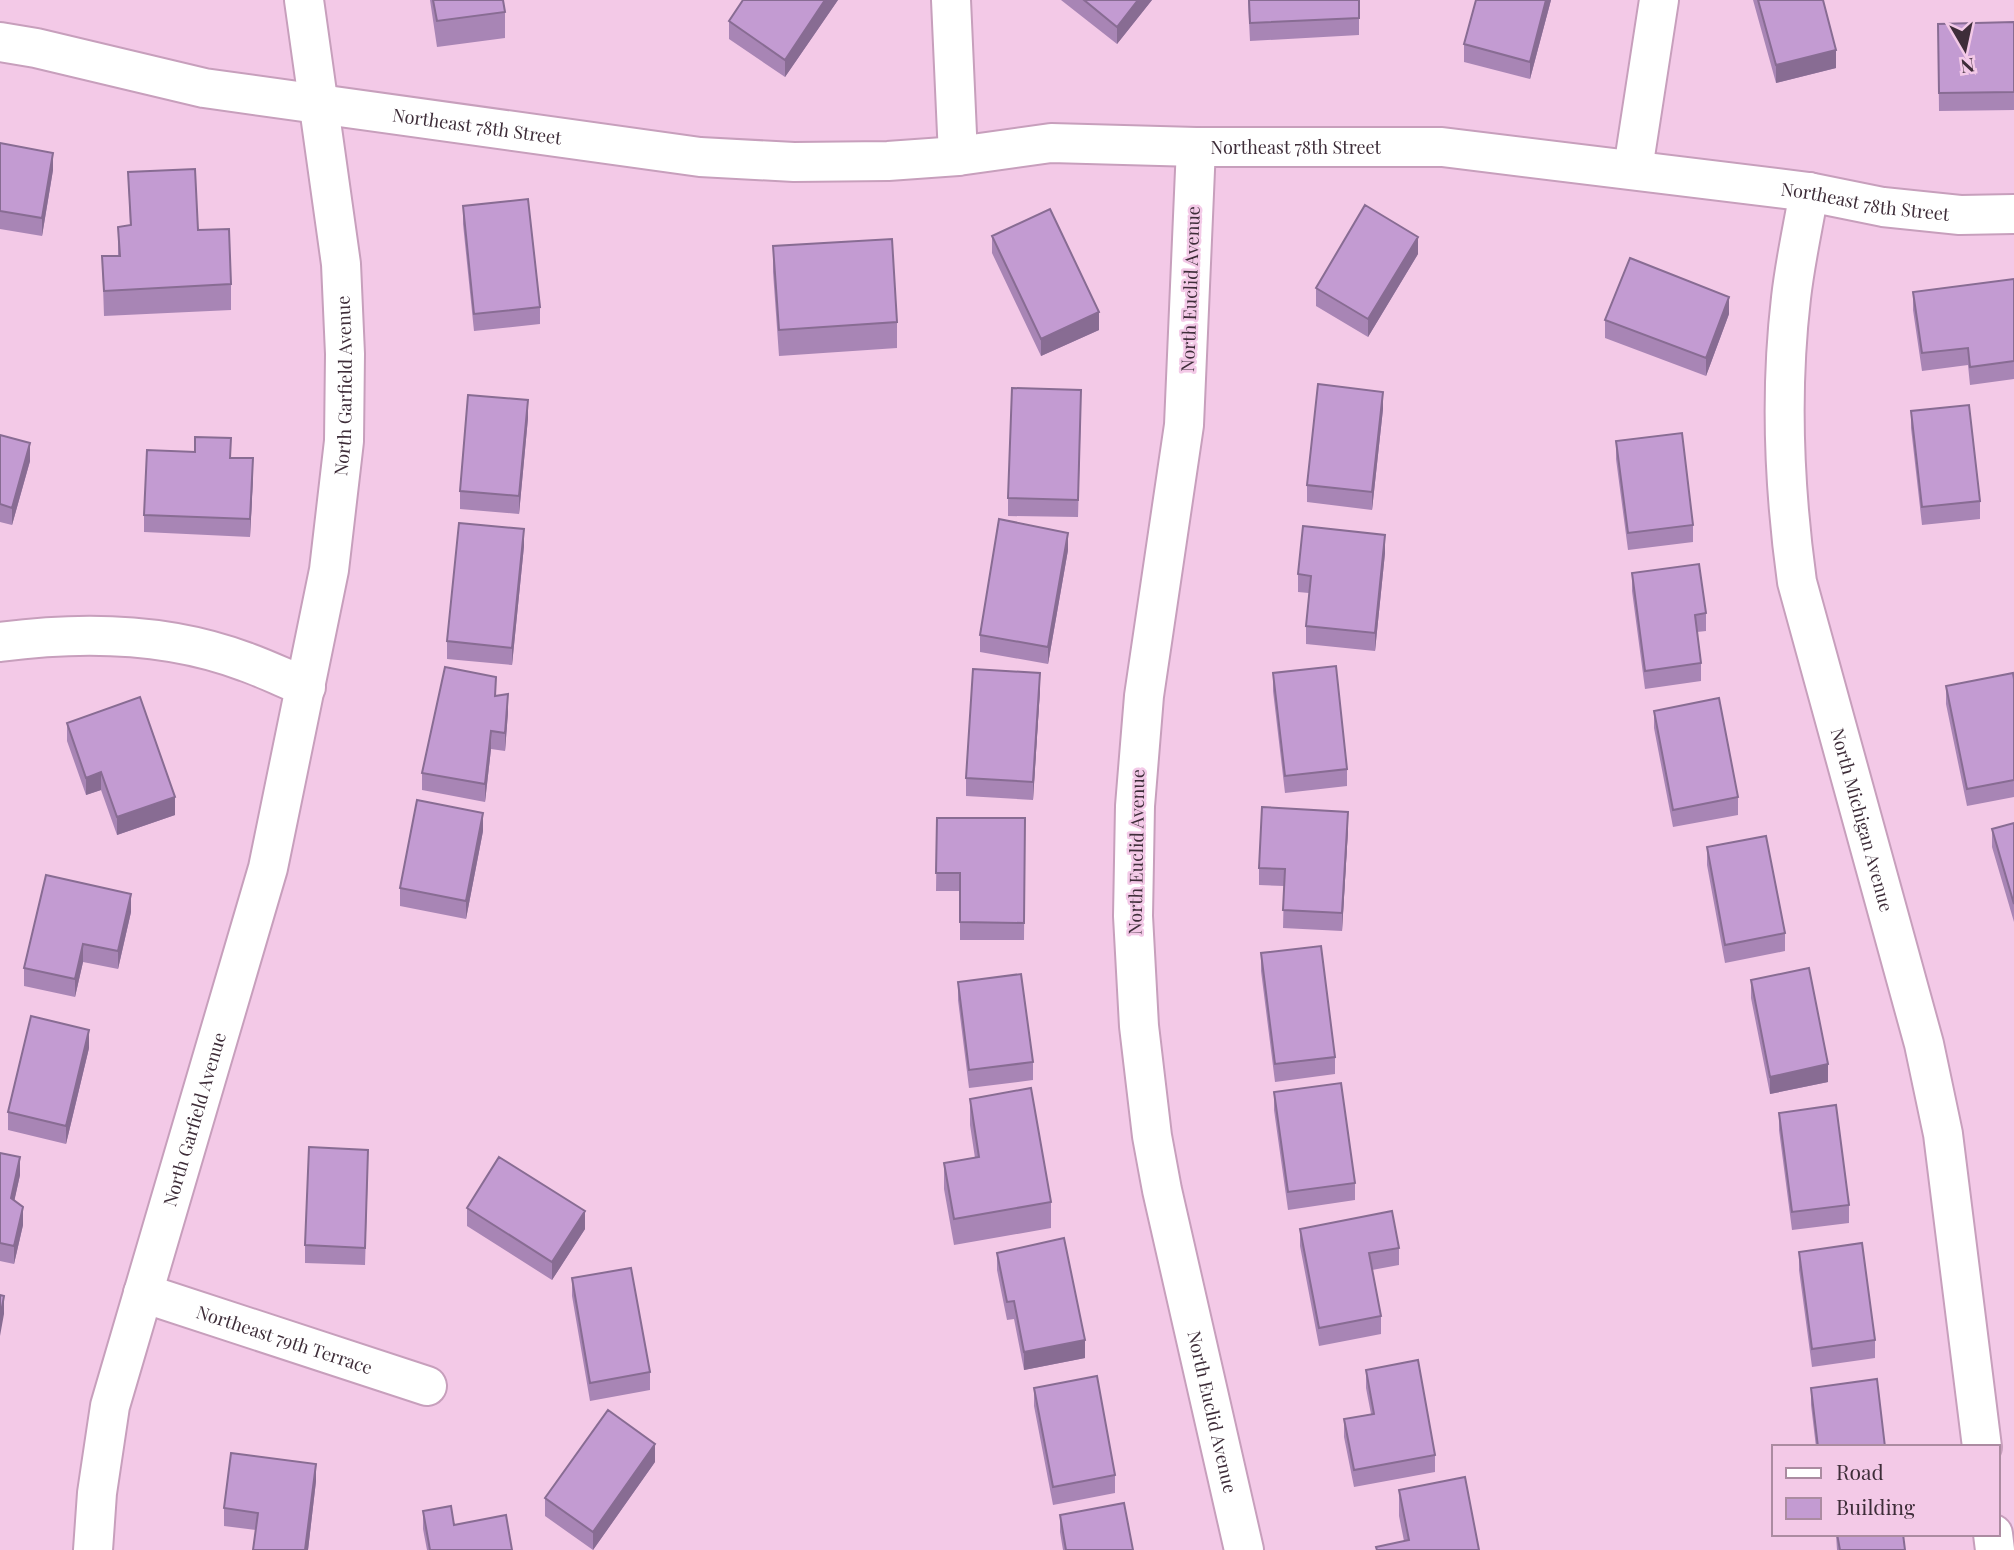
<svg xmlns="http://www.w3.org/2000/svg" width="2014" height="1550" font-family="'Playfair Display',serif">
<rect width="100%" height="100%" fill="#f3c9e7"/>
<g fill="none" stroke-linecap="round" stroke-linejoin="round">
<g stroke="#c79fbc" stroke-width="42">
<g id="minor">
<path d="M951 0 958 156"/>
<path id="s1" d="M0 42 36 48 204 88 700 157 794 162 888 161 958 156 1051 143 1196 147H1442L1809 192 1883 207 1960 215 2014 214"/>
<path id="s2" d="M1196 147 1184 425 1144 696 1135 806 1133 916 1139 1026 1152 1136 1162 1190 1244 1550"/>
<path d="M1633 169 1659 0"/>
<path id="s3" d="M1809 192C1803 227 1795 262 1791 298 1780 392 1784 488 1797 582L1924 1044 1943 1134 1982 1447"/>
<path d="M0 642C82 631 167 632 246 662 266 669 286 679 306 687"/>
<path id="s4" d="M143 1293 427 1386"/>
<path d="M1993 1534 1995 1550"/>
<path id="s5" d="M93 1550 97 1493 110 1406 268 868 329 570 344 441 345 354 341 264 304 0"/>
</g>
</g>
<use href="#minor" stroke="#fff" stroke-width="38"/>
</g>
<path fill="#a885b5" d="M430 0H503L505 12V38L437 47Z
M743 0H838L785 77 729 39V21Z
M1061 0H1152L1117 44Z
M1248 0H1359V35L1250 41Z
M1476 0H1551L1530 79 1464 62V44Z
M1753 0H1823L1836 68 1776 83Z
M2014 22V110L1939 111 1938 24Z
M0 143 53 170 42 236 0 229Z
M128 172 198 230 231 284V310L104 316 102 256H118V227L130 226Z
M463 206 540 307V324L474 331 463 224Z
M992 236 1099 330 1041 356 992 253Z
M773 246 897 322V348L779 356 773 272Z
M1418 254 1368 337 1316 306V288Z
M2014 279V379L1970 385 1968 365 1922 371 1913 310V292Z
M1729 314 1706 376 1605 338V320Z
M1081 408 1078 517 1008 516V498Z
M1383 409 1372 510 1307 502V485Z
M1911 411 1980 501V519L1922 525 1911 428Z
M528 418 519 514 460 509V491Z
M0 435 30 461 12 525 0 522Z
M1616 441 1693 525V542L1628 550 1616 459Z
M231 458 253 476 250 537 144 532V515Z
M524 546 512 665 447 659V641Z
M1068 550 1048 664 980 652V635Z
M1385 553 1375 651 1306 644V626L1309 593 1298 592V574Z
M1632 573 1706 613V631L1697 632 1701 663V681L1645 689 1632 591Z
M1273 673 1347 769V786L1285 793 1273 691Z
M2014 679V797L1967 806 1946 704V686Z
M1040 690 1033 800 966 796V778Z
M496 696 508 712 505 751 491 749 485 802 422 790V773Z
M1654 711 1738 797V815L1673 827 1654 728Z
M67 723 175 815 117 835 101 790 86 795 67 741Z
M937 818H1025L1024 940H960V891H936Z
M2014 823V922L1992 847V829Z
M1348 830 1342 931 1283 928 1284 886 1259 885V868Z
M483 831 466 919 400 906V888Z
M1707 847 1785 933V951L1725 963 1707 865Z
M131 912 118 969 83 962 75 997 24 986V968Z
M1261 953 1335 1057V1074L1275 1082 1261 971Z
M1751 980 1828 1082 1770 1094 1751 998Z
M958 982 1033 1062V1080L969 1088 958 1000Z
M89 1048 66 1144 8 1130V1112Z
M1274 1092 1355 1183V1200L1288 1210 1274 1110Z
M970 1099 1051 1202V1228L954 1245 944 1189V1163L975 1158 970 1125Z
M1779 1113 1849 1205V1223L1792 1230 1779 1130Z
M0 1153 20 1175 14 1201 23 1225 14 1264 0 1261Z
M368 1167 365 1265 305 1263V1245Z
M467 1208 585 1229 552 1280 467 1226Z
M1300 1229 1399 1248V1265L1372 1270 1381 1316V1334L1319 1346 1300 1246Z
M1799 1252 1875 1340V1358L1812 1367 1799 1270Z
M997 1253 1085 1358 1024 1370 1014 1319 1007 1320 997 1270Z
M572 1278 650 1372V1390L590 1401 572 1296Z
M1366 1370 1435 1455V1472L1354 1487 1344 1437V1419L1371 1414 1366 1388Z
M1034 1388 1115 1475V1493L1053 1505 1034 1406Z
M1811 1388 1885 1447H1816L1811 1405Z
M655 1462 593 1550 545 1516V1498Z
M316 1481 308 1550H253L256 1530 224 1526V1508Z
M1399 1490 1479 1550H1376V1547L1404 1541 1399 1516Z
M423 1511 454 1525 512 1550H427L423 1529Z
M1060 1515 1133 1550H1063L1060 1532Z
M1836 1534H1903L1905 1550H1837Z"/>
<path fill="#886c93" d="M825 0H838L785 77V60Z
M1138 0H1152L1117 44V27Z
M1546 0H1551L1530 79V62Z
M1836 50V68L1776 83V65Z
M53 153V170L42 236V218Z
M1418 237V254L1368 337V319Z
M1729 297V314L1706 376V358Z
M1099 312V330L1041 356V339Z
M1383 392V409L1372 510V492Z
M528 400V418L519 514V496Z
M30 443V461L12 525V508Z
M253 458V476L250 537V519Z
M524 529V546L512 665V648Z
M1068 533V550L1048 664V647Z
M1385 535V553L1375 651V633Z
M1040 673V690L1033 800V782Z
M508 694V712L505 751V733Z
M491 731V749L485 802V784Z
M101 772V790L86 795V778Z
M175 797V815L117 835V817Z
M1348 812V830L1342 931V913Z
M483 813V831L466 919V901Z
M131 894V912L118 969V951Z
M83 944V962L75 997V979Z
M89 1030V1048L66 1144V1126Z
M1828 1064V1082L1770 1094V1077Z
M20 1157V1175L11 1216V1198Z
M23 1207V1225L14 1264V1246Z
M585 1211V1229L552 1280V1262Z
M4 1296V1314L0 1336V1318Z
M1085 1340V1358L1024 1370V1352Z
M655 1444V1462L593 1550V1532Z
M316 1464V1481L308 1550H305Z"/>
<path fill="#c39bd2" stroke="#886c93" stroke-width="2" d="M433 0H503L505 12 437 21Z
M743 0H825L785 60 729 21Z
M1084 0H1138L1117 27Z
M1249 0H1359V18L1250 23Z
M1476 0H1546L1530 62 1464 44Z
M1758 0H1823L1836 50 1776 65Z
M2014 22V92L1939 93 1938 24Z
M0 143 53 153 42 218 0 211Z
M195 169 198 230 229 229 231 284 104 291 102 256H120L118 227 131 225 128 172Z
M528 199 540 307 474 314 463 206Z
M1365 205 1418 237 1368 319 1316 288Z
M1050 209 1099 312 1041 339 992 236Z
M892 239 897 322 779 330 773 246Z
M1630 258 1729 297 1706 358 1605 320Z
M2014 279V361L1970 367 1968 348 1922 353 1913 292Z
M1318 384 1383 392 1372 492 1307 485Z
M1012 388 1081 390 1078 500 1008 498Z
M468 395 528 400 519 496 460 491Z
M1969 405 1980 501 1922 507 1911 411Z
M1682 433 1693 525 1628 533 1616 441Z
M0 435 30 443 12 508 0 504Z
M195 437 231 438 230 458H253L250 519 144 515 147 450 195 452Z
M999 519 1068 533 1048 647 980 635Z
M459 523 524 529 512 648 447 641Z
M1303 526 1385 535 1375 633 1306 626 1311 576 1298 574Z
M1699 564 1706 613 1695 615 1701 663 1645 671 1632 573Z
M1336 666 1347 769 1285 776 1273 673Z
M445 667 496 677 495 696 508 694 505 733 491 731 485 784 422 773Z
M973 669 1040 673 1033 782 966 778Z
M2013 673 2014 679V780L1967 789 1946 686Z
M140 697 175 797 117 817 101 772 86 778 67 723Z
M1719 698 1738 797 1673 810 1654 711Z
M417 800 483 813 466 901 400 888Z
M1262 807 1348 812 1342 913 1283 910 1285 869 1259 868Z
M937 818H1025L1024 923 960 922V873H936Z
M2014 823V904L1992 829Z
M1766 836 1785 933 1725 945 1707 847Z
M46 875 131 894 118 951 83 944 75 979 24 968Z
M1321 946 1335 1057 1275 1064 1261 953Z
M1809 968 1828 1064 1770 1077 1751 980Z
M1021 974 1033 1062 969 1070 958 982Z
M31 1016 89 1030 66 1126 8 1112Z
M1341 1083 1355 1183 1288 1192 1274 1092Z
M1031 1088 1051 1202 954 1219 944 1163 979 1157 970 1099Z
M1836 1105 1849 1205 1792 1212 1779 1113Z
M309 1147 368 1150 365 1248 305 1245Z
M0 1153 20 1157 11 1198 23 1207 14 1246 0 1243Z
M499 1157 585 1211 552 1262 467 1208Z
M1392 1211 1399 1248 1369 1253 1381 1316 1319 1328 1300 1229Z
M1064 1238 1085 1340 1024 1352 1014 1301 1007 1302 997 1253Z
M1862 1243 1875 1340 1812 1349 1799 1252Z
M631 1268 650 1372 590 1383 572 1278Z
M0 1295 4 1296 0 1318Z
M1418 1360 1435 1455 1354 1470 1344 1419 1374 1414 1366 1370Z
M1097 1376 1115 1475 1053 1487 1034 1388Z
M1877 1379 1885 1447H1818L1811 1388Z
M608 1410 655 1444 593 1532 545 1498Z
M231 1453 316 1464 305 1550H253L258 1513 224 1508Z
M1465 1477 1479 1550H1377L1376 1547 1409 1540 1399 1490Z
M1124 1503 1133 1550H1066L1060 1515Z
M451 1506 454 1525 506 1515 512 1550H430L423 1511Z
M1837 1534H1903L1905 1550H1840Z"/>
<g text-anchor="middle" dominant-baseline="central" stroke-width="5" stroke-linejoin="round" paint-order="stroke">
<g font-size="18" fill="#3e2d39" stroke="#f3c9e7">
<text stroke="none"><textPath href="#s1" startOffset="485">Northeast 78th Street</textPath></text>
<text stroke="none"><textPath href="#s1" startOffset="1307">Northeast 78th Street</textPath></text>
<text stroke="none"><textPath href="#s1" startOffset="1880">Northeast 78th Street</textPath></text>
<text transform="translate(1190 289) rotate(-88)">North Euclid Avenue</text>
<text stroke="none"><textPath href="#s5" startOffset="1195">North Garfield Avenue</textPath></text>
<text stroke="none"><textPath href="#s3" startOffset="639">North Michigan Avenue</textPath></text>
<text transform="translate(1136 852) rotate(-89)">North Euclid Avenue</text>
<text stroke="none"><textPath href="#s5" startOffset="444">North Garfield Avenue</textPath></text>
<text stroke="none"><textPath href="#s4" startOffset="149">Northeast 79th Terrace</textPath></text>
<text stroke="none"><textPath href="#s2" startOffset="1276">North Euclid Avenue</textPath></text>
</g>
</g>
<rect x="1772" y="1445" width="228" height="91" fill="#f3c9e7" stroke="#ab8ba1" stroke-width="2"/>
<rect x="1786" y="1468" width="35" height="10" fill="#ffffff" stroke="#ab8ba1" stroke-width="2"/>
<text x="1836" y="1480" font-size="21" fill="#3e2d39">Road</text>
<rect x="1786" y="1498" width="35" height="21" fill="#c39bd2" stroke="#ab8ba1" stroke-width="2"/>
<text x="1836" y="1515" font-size="21" fill="#3e2d39">Building</text>
<g transform="translate(1965 49) rotate(171)" stroke="#f3c9e7" stroke-width="5" paint-order="stroke">
<path d="M0-5L12 26L0 18L-12 26Z" fill="#3e2d39"/>
<text y="-10" font-size="19" font-weight="bold" text-anchor="middle" fill="#3e2d39">N</text>
</g>
</svg>
